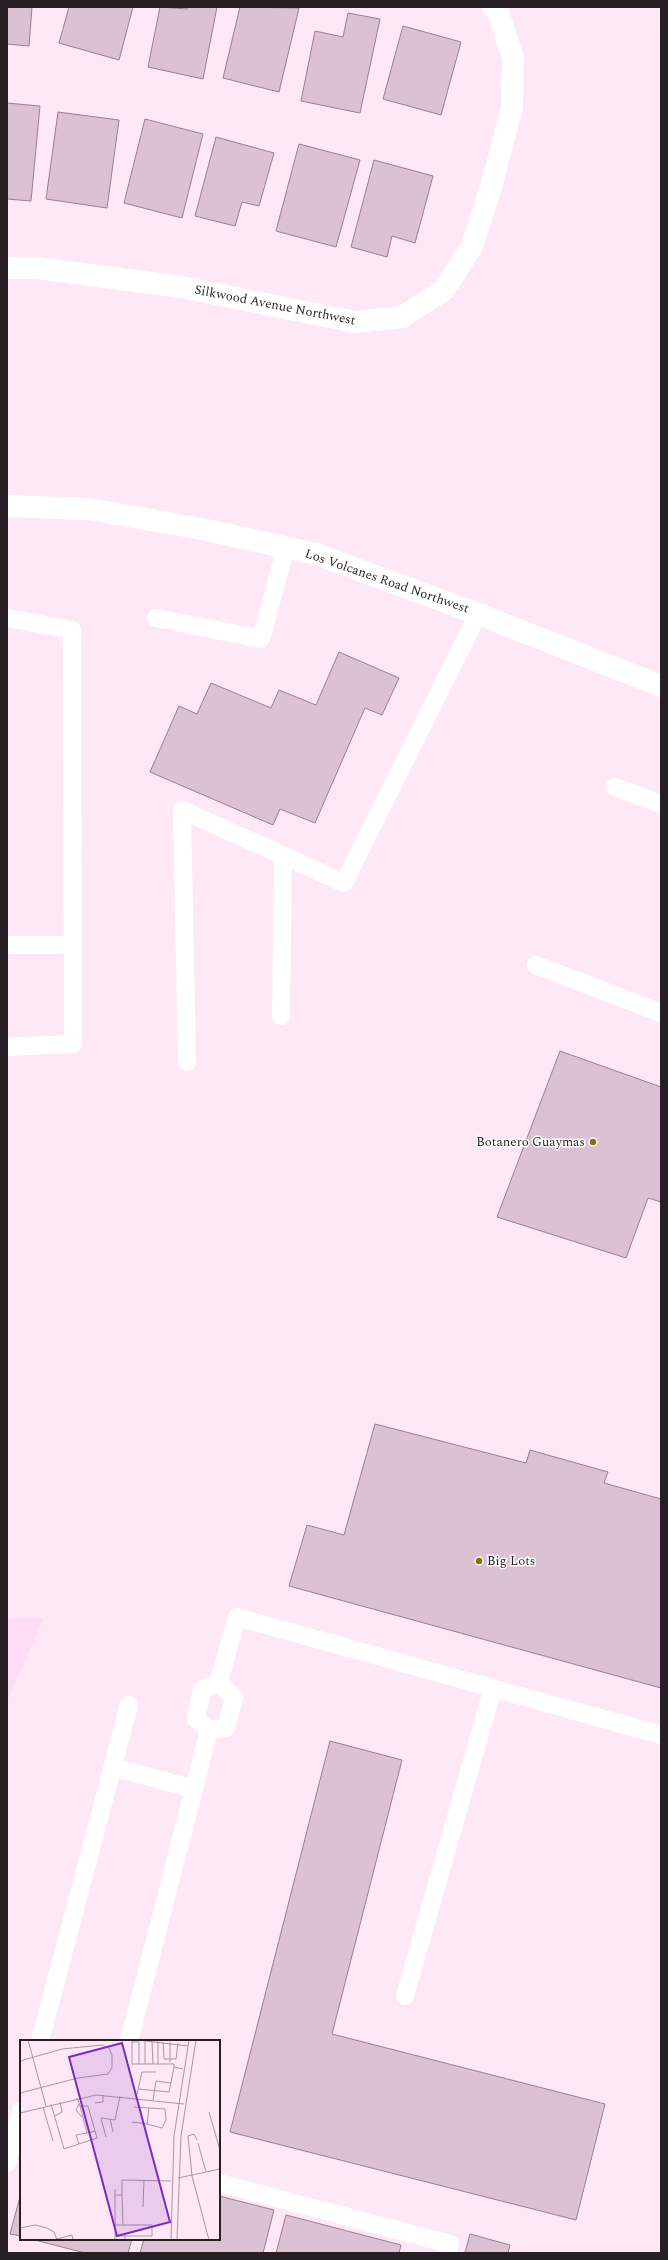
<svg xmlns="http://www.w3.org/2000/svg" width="668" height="2260" font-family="Spectral,serif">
<rect width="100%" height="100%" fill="#fee7f7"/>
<path fill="#ffdcf5" d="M44 1618 7 1701V1619Z"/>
<path fill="#dcc1d4" stroke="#987f91" d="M7 7H32L29 46 7 44Z
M69 7H133L119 60 59 43Z
M160 7 187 9V7H217L203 79 148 67Z
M240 7 299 8 279 92 223 78Z
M348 13 380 19 360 113 301 101 315 31 343 37Z
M403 26 461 42 441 115 383 99Z
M7 103 40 106 31 201 7 199Z
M58 112 119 120 107 208 46 199Z
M145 119 203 134 182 218 124 203Z
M216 137 274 153 259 206 242 202 235 226 195 216Z
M299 144 360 160 336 247 276 231Z
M374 160 433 176 415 243 392 236 387 257 351 247Z
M339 652 399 678 382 715 365 708 315 823 280 809 273 825 150 772 179 706 197 714 211 683 271 708 279 690 316 705Z
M560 1051 661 1087V1202L648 1198 626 1258 497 1217Z
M375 1424 526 1463 530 1450 608 1472 604 1483 661 1499V1688L289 1586 307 1525 344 1535Z
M330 1741 402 1760 332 2034 605 2104 576 2220 230 2132Z
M21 2193V2236L10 2234Z
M219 2196 274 2210 263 2253H140L144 2239H219Z
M286 2215 401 2245 399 2253H276Z
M470 2234 510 2245 508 2253H465Z
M31 2239H132L128 2253H85Z"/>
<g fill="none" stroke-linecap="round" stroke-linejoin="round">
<path stroke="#fff" stroke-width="18" d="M7 618 72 630 73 1044 7 1047
M156 618 261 639 286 547
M615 787 661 804
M7 945H73
M536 965 661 1013
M281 1016 283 856
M187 1062 182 810 344 883 478 614
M219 1682 234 1698 226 1728 209 1730 196 1719 202 1690 219 1682 237 1617 661 1735
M113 1767 194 1789 209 1730
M405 1996 493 1688
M40 2041 129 1705
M129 2041 194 1789
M7 2163 21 2111
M219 2183 450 2244 448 2253"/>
<path stroke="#fff" stroke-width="22" d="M7 268H37L181 287 355 322 402 317 444 290 472 246 492 184 512 107 513 58 498 12 493 7"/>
<path stroke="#fff" stroke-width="22" d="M7 506 88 509 197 528 316 554 478 614 661 686"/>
</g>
<g fill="#847314" stroke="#fff" stroke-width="1.5">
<circle cx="593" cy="1142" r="4"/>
<circle cx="479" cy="1561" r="4"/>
</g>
<g text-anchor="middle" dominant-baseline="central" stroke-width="3" stroke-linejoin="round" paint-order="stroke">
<g font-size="13" fill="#281e25" stroke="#fff">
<text transform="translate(275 305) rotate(11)">Silkwood Avenue Northwest</text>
<text transform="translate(387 581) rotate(19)">Los Volcanes Road Northwest</text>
</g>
<g font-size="13" fill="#281e25" stroke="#fff" text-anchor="end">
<text x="585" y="1142">Botanero Guaymas</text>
<text x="487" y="1561" text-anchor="start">Big Lots</text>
</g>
</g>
<g transform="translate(20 2040)">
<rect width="200" height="200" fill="#fee7f7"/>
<path fill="none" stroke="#a897a3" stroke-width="1" d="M8 0 26 66M112 0V24H154V27M132 1 133 24M138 1V24M112 2H119V24M143 2 144 19H156L158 3M0 21 42 9 82 5 89 8 92 15V27L88 34 58 38 0 53M150 22V2M125 24V1L168 6M118 49 149 52 154 27 163 29M116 58 122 32H136M133 60 136 41 151 43M75 63 83 62V55M31 64 44 109 77 98 68 66H60L57 58M59 64 56 70 62 77M60 66 67 93 75 91M23 67 33 101M189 72 200 110M0 73 76 55 164 64M35 76 42 72 40 62M90 79 93 92M112 82 127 84 129 68 114 67M127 84 142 88 146 80 145 69 129 68M86 97 81 78 95 80 100 56M177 100 174 94 168 96 172 136 189 200M178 103 186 132M59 104 56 95 67 93M158 138 200 129M95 149V200M95 155H102V140L151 141M102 155 103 185M123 167 124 140M95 185H132V196H105M0 188 15 185 27 188 34 192 37 200M95 196H105V200M37 199 52 195 53 200M151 200 154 96 169 0M157 200 161 96 176 0"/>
<path fill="#7b2cbf" fill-opacity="0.15" stroke="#7b2cbf" stroke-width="2" d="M102 3 150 182 97 196 49 17Z"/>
<rect width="200" height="200" fill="none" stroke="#281e25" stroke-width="2"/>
</g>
<rect width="668" height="2260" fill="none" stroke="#281e25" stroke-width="16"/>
</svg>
